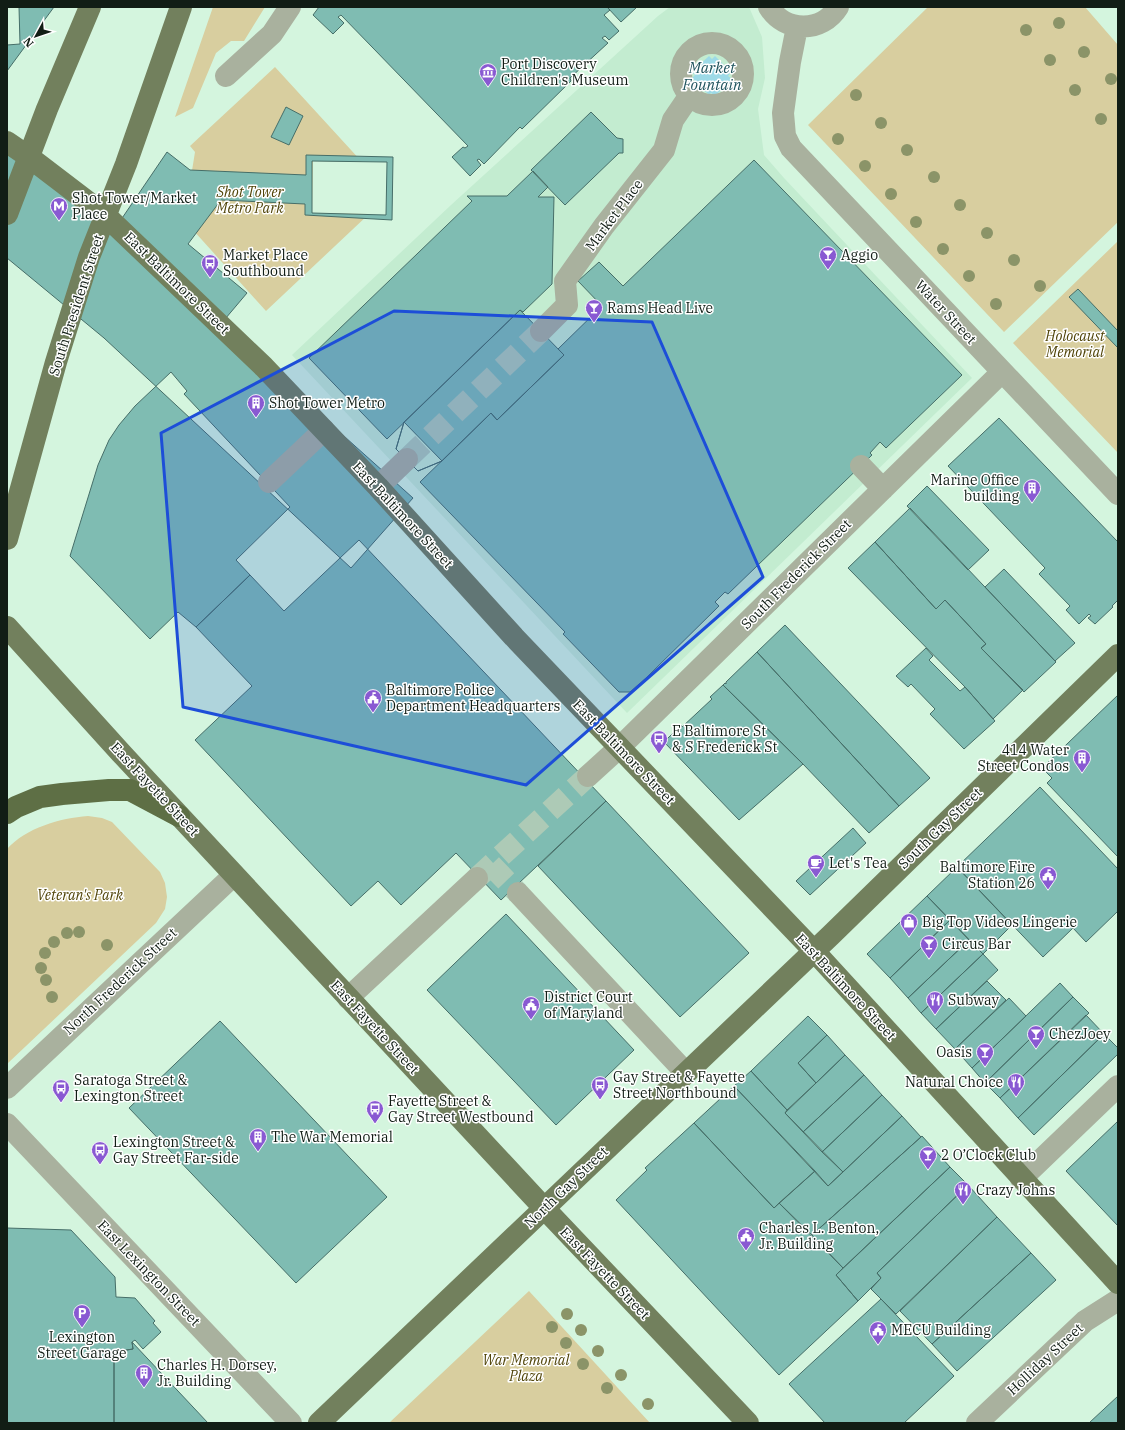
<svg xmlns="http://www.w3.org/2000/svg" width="1125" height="1430" font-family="'IBM Plex Serif',serif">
<rect width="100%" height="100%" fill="#d4f5de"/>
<path fill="#c3ecd0" d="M670 7H749L762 37 765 78 758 109 764 155 784 178 972 378 627 713 292 355 451 205 658 16Z"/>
<path fill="#d8ce9f" d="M213 7H265L244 41H231L216 53 193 108 175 117Z
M928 7H1085L1118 45V222L1004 332 808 125Z
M275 67 362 162 313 161 312 213 369 214 266 311 184 220 195 152 190 146Z
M1118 241V453L1013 343Z
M88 816 102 818 112 822 160 872 165 883 167 897 165 909 156 923 7 1064V849C26 828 60 818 88 816Z
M529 1291 650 1423H389Z"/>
<path fill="#9ddae7" d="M709 56 712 59 715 56 731 72 728 76 732 79 715 96 711 93 709 95 692 78 695 75 692 72Z"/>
<path fill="#7fbcb2" stroke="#466e68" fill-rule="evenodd" d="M7 7H54L7 71Z
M7 7H19L20 44 7 45Z
M319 7H607L610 10 604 15 619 31 609 40 605 36 602 38 608 43 570 78 571 81 522 129 520 127 484 164 479 159 477 160 481 165 470 176 452 157 463 147 465 148 468 146 341 15 338 17 344 23 333 34 313 15Z
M607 7H637L621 22Z
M286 107 303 116 289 145 271 137Z
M591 112 617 138 623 139V153H619L565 205 531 170Z
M7 134 114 230 167 152 190 170 306 175V155L393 157 392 220 305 215V204L221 200 188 244 247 293 220 325 413 498 351 568 104 338 7 258ZM312 161 387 162 386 215 312 213Z
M754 160 962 375 886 448 880 442 870 453 872 455 728 594 725 592 715 602 719 606 646 678 630 692H619L563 634 565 632 420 482 491 413 497 420 564 355 558 349 602 306 578 281 599 262 623 286Z
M533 171 548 187 538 197H554L552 284 523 312 520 310 387 439 309 358 472 201 467 196H507Z
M1078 289 1118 331V348L1069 297Z
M520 310 564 355 497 420 491 413 442 461 418 471 396 449 404 422Z
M171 372 187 391 184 394 290 507 236 560 250 575 196 627 178 612 150 639 70 556 98 465 109 440 119 425 135 406Z
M999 418 1117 541 1118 540V600L1112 606 1113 607 1095 624 1088 618 1091 616 1089 614 1079 624 1066 610 1070 606 1039 574 1045 568 948 466Z
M404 422 442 461 418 471 396 449Z
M927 486 989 550 968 570 907 506Z
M910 508 1056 662 1024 692 981 648 986 644 945 600 936 609 875 542Z
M359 540 606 801 501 900 456 853 401 905 378 881 351 906 195 740 252 686 196 627 250 575 284 611Z
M875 542 936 609 945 600 986 644 981 648 1023 690 993 719 965 687 848 568Z
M1004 569 1075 643 1055 661 985 587Z
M785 625 930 778 899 806 757 652Z
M926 648 933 656 929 660 960 691 965 687 995 721 964 749 930 714 935 709 911 684 908 687 896 676Z
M757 652 899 806 869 833 803 764 723 685 725 683 726 684V682Z
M723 685 803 764 739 820 664 742 681 725 682 727 712 699 710 697Z
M1118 695V857L1047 783 1052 778 1042 768Z
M1040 787 1118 869V911L1086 942 1073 928 1043 957 957 867Z
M606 801 749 953 680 1017 538 866Z
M853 828 866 843 810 895 796 881Z
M957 867 1012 925 983 954 927 896Z
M927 896 950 920 890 978 867 954Z
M506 914 634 1050 556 1125 427 990Z
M950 920 969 940 908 998 890 978Z
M969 940 983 954 921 1013 908 998Z
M983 954 998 970 936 1029 921 1013Z
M987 981 1006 1000 955 1049 936 1029Z
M1060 983 1073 997 985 1083 972 1068Z
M1073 997 1089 1013 1000 1098 985 1083Z
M1009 998 1026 1016 972 1068 955 1049Z
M1086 1015 1104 1034 1018 1118 1000 1098Z
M808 1016 827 1035 798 1063 816 1083 787 1110 751 1071Z
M220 1021 387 1197 296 1283 129 1108Z
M1104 1034 1118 1048V1054L1034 1135 1018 1118Z
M827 1035 845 1055 816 1083 798 1063Z
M845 1055 864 1075 803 1132 785 1113Z
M751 1071 787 1110 785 1113 843 1172 828 1186 734 1086Z
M864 1075 882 1095 822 1152 803 1132Z
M734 1086 815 1171 774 1208 694 1123Z
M882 1095 902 1116 843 1172 822 1152Z
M902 1116 921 1137 812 1235 779 1203 815 1171 828 1186Z
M1118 1121V1226L1066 1171Z
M694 1123 774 1208 779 1203 843 1268 836 1275 858 1301 779 1375 616 1200 647 1170 645 1168Z
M922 1136 950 1167 843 1268 812 1235Z
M950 1167 968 1185 877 1273 881 1278 858 1301 836 1275Z
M968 1185 997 1217 896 1314 871 1289 881 1278 877 1273Z
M997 1217 1031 1253 932 1344 900 1311Z
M7 1228 71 1230 115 1277 116 1297 135 1298 155 1321 153 1323 161 1332 143 1349 135 1340 132 1342 133 1349 114 1352V1423H7Z
M1031 1253 1056 1280 957 1371 932 1344Z
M881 1299 954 1376 904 1423H825L789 1384Z
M132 1342 208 1423H114V1352L133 1349Z
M1118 1396V1423H1089Z"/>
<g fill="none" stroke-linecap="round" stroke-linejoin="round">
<path stroke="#adcab6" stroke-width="22" stroke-dasharray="22 11" stroke-linecap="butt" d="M407 459 541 331
M491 865 518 893
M477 878 588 776"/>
<path stroke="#a9b19e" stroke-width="22" d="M769 7C785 33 822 33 838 7
M797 27 790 62 783 113 785 136 791 148 1118 494
M681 74a31 31 0 1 1 62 0a31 31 0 1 1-62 0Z
M226 76 272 34 290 7
M541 331 567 305 565 281 604 226 664 150 673 120 690 95
M861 466 883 489
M269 482 324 430
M378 487 407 459
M588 776 620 747 1002 372
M518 893 686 1073
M348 998 477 878
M7 1088 234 875
M7 1124 291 1423
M1021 1179 1118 1086
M977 1423 1085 1321 1118 1300"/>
<path stroke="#72805d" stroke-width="22" d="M7 142 29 157 105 215 264 367 378 487 514 637 814 951 1118 1283
M7 214 47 109 90 7
M7 539 56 362 89 257 126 164 181 7
M7 627 121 753 544 1208 748 1423
M319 1423 831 935 1118 655"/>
<path stroke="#5e6f45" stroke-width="22" d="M7 813 16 807 40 797 62 794 109 790H130L179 816"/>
</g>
<g fill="#8b9468">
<circle cx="1059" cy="23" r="6"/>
<circle cx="1026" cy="30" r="6"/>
<circle cx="1084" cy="52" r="6"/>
<circle cx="1050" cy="60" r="6"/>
<circle cx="1111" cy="79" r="6"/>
<circle cx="1075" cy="90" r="6"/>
<circle cx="856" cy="95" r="6"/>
<circle cx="1101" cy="119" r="6"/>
<circle cx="881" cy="123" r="6"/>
<circle cx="838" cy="139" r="6"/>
<circle cx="907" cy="150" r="6"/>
<circle cx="865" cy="166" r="6"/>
<circle cx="934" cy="177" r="6"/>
<circle cx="891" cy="194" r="6"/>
<circle cx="960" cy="205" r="6"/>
<circle cx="916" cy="222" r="6"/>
<circle cx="987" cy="233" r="6"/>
<circle cx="943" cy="249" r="6"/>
<circle cx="1014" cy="260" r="6"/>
<circle cx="969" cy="276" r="6"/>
<circle cx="1040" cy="286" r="6"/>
<circle cx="996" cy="304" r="6"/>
<circle cx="79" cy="932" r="6"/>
<circle cx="67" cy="933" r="6"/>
<circle cx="54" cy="942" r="6"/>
<circle cx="107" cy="945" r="6"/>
<circle cx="45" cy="953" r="6"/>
<circle cx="41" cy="968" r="6"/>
<circle cx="46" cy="980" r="6"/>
<circle cx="52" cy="997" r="6"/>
<circle cx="567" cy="1314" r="6"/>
<circle cx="552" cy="1327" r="6"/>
<circle cx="581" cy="1330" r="6"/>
<circle cx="566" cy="1343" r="6"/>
<circle cx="598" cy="1351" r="6"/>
<circle cx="583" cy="1364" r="6"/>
<circle cx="621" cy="1375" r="6"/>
<circle cx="607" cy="1388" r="6"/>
<circle cx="648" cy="1404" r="6"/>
</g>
<path fill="#1d4ed8" fill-opacity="0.2" stroke="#1d4ed8" stroke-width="3" stroke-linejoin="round" d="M394 311 652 322 763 577 526 785 183 707 161 433Z"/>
<defs>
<g id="museum-pin" transform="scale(0.9)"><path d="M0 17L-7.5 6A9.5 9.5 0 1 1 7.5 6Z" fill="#8959d2" stroke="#fff"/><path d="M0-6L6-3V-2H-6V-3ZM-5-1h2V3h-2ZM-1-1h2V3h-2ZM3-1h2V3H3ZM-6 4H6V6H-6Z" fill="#fff"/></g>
<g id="metro-pin" transform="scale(0.9)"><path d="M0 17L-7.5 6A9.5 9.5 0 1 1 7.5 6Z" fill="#8959d2" stroke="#fff"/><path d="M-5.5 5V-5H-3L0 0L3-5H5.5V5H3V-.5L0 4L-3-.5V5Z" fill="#fff"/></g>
<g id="bar-pin" transform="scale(0.9)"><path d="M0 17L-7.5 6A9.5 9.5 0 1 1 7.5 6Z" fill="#8959d2" stroke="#fff"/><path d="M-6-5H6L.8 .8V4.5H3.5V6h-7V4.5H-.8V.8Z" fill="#fff"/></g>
<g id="bus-pin" transform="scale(0.9)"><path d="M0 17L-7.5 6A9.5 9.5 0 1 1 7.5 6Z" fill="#8959d2" stroke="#fff"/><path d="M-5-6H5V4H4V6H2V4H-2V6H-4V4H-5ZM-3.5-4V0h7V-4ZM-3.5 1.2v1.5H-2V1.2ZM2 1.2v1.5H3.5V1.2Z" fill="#fff"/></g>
<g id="building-pin" transform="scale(0.9)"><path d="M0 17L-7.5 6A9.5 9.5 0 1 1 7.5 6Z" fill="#8959d2" stroke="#fff"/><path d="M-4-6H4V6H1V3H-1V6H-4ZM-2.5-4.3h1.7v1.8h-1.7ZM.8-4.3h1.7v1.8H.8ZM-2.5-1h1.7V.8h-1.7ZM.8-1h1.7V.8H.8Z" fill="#fff"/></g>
<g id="civic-pin" transform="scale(0.9)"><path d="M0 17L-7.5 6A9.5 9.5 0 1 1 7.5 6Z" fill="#8959d2" stroke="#fff"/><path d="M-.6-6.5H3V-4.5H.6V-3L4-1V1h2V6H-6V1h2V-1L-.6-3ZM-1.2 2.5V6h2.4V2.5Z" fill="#fff"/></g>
<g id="cafe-pin" transform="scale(0.9)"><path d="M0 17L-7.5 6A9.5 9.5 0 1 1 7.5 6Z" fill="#8959d2" stroke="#fff"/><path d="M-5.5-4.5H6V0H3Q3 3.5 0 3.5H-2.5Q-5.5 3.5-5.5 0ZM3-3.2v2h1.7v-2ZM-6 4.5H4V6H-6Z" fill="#fff"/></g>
<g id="shop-pin" transform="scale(0.9)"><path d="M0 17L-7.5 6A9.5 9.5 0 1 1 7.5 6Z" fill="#8959d2" stroke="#fff"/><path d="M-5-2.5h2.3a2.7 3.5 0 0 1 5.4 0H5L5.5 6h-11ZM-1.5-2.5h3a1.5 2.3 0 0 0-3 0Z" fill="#fff"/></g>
<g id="restaurant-pin" transform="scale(0.9)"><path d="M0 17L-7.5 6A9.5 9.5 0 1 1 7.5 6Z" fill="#8959d2" stroke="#fff"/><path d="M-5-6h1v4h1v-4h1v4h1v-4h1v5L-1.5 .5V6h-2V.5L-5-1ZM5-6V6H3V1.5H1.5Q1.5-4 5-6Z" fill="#fff"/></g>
<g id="parking-pin" transform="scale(0.9)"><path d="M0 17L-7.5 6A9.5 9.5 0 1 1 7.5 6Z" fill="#8959d2" stroke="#fff"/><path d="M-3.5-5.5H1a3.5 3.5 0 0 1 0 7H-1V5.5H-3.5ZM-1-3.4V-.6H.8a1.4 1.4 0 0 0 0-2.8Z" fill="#fff"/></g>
</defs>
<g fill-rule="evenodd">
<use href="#museum-pin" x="488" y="72"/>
<use href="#metro-pin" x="59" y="206"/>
<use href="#bar-pin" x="828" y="255"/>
<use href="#bus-pin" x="210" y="263"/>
<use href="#bar-pin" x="594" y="308"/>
<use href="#building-pin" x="256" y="403"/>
<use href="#building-pin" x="1032" y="488"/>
<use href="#civic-pin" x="373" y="698"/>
<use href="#bus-pin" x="659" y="739"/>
<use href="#building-pin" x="1082" y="758"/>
<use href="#cafe-pin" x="816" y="863"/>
<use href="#civic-pin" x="1048" y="875"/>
<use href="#shop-pin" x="909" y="922"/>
<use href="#bar-pin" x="929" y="944"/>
<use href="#restaurant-pin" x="935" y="1000"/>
<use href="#civic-pin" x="531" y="1005"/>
<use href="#bar-pin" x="1036" y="1034"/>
<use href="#bar-pin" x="985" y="1052"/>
<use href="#restaurant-pin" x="1016" y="1082"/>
<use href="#bus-pin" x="600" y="1085"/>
<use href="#bus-pin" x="61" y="1088"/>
<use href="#bus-pin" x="375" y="1109"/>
<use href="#building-pin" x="258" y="1137"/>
<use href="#bus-pin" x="100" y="1150"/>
<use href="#bar-pin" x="928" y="1155"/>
<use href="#restaurant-pin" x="963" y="1190"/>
<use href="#civic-pin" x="746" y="1236"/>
<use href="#parking-pin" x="82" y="1313"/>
<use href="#civic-pin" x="878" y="1330"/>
<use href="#building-pin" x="144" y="1373"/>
</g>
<g text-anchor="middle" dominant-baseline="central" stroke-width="3" stroke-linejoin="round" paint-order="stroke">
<g font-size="14" fill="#111d15" stroke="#fff" text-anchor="start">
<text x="501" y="64">Port Discovery<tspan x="501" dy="16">Children's Museum</tspan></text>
<text x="72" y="198">Shot Tower/Market<tspan x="72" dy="16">Place</tspan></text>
<text x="223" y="255">Market Place<tspan x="223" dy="16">Southbound</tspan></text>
<text x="841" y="255">Aggio</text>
<text x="607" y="308">Rams Head Live</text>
<text x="269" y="403">Shot Tower Metro</text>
<text x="1019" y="480" text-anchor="end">Marine Office<tspan x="1019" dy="16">building</tspan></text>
<text x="386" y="690">Baltimore Police<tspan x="386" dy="16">Department Headquarters</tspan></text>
<text x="672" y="731">E Baltimore St<tspan x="672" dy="16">&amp; S Frederick St</tspan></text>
<text x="1069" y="750" text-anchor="end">414 Water<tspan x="1069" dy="16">Street Condos</tspan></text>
<text x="829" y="863">Let's Tea</text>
<text x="1035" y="867" text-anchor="end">Baltimore Fire<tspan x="1035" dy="16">Station 26</tspan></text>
<text x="922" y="922">Big Top Videos Lingerie</text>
<text x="942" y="944">Circus Bar</text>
<text x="544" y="997">District Court<tspan x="544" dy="16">of Maryland</tspan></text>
<text x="948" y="1000">Subway</text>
<text x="1049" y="1034">ChezJoey</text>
<text x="972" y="1052" text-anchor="end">Oasis</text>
<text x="613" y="1077">Gay Street &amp; Fayette<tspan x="613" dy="16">Street Northbound</tspan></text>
<text x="74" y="1080">Saratoga Street &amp;<tspan x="74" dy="16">Lexington Street</tspan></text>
<text x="1003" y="1082" text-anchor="end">Natural Choice</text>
<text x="388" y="1101">Fayette Street &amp;<tspan x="388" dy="16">Gay Street Westbound</tspan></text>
<text x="271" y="1137">The War Memorial</text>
<text x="113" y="1142">Lexington Street &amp;<tspan x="113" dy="16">Gay Street Far-side</tspan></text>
<text x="941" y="1155">2 O’Clock Club</text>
<text x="976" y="1190">Crazy Johns</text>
<text x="759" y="1228">Charles L. Benton,<tspan x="759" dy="16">Jr. Building</tspan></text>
<text x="891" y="1330">MECU Building</text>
<text x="82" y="1337" text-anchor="middle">Lexington<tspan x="82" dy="16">Street Garage</tspan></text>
<text x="157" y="1365">Charles H. Dorsey,<tspan x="157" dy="16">Jr. Building</tspan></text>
</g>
<g font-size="14" font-style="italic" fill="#504408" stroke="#fff">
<text x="250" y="192">Shot Tower<tspan x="250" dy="16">Metro Park</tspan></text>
<text x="1075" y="336">Holocaust<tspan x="1075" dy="16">Memorial</tspan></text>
<text x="80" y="895">Veteran's Park</text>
<text x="526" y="1360">War Memorial<tspan x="526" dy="16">Plaza</tspan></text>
</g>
<g font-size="14" fill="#111d15" stroke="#fff">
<text transform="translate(614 215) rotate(-53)">Market Place</text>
<text transform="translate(177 283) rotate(44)">East Baltimore Street</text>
<text transform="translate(76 305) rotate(-72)">South President Street</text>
<text transform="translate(946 312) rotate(47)">Water Street</text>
<text transform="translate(403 515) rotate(47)">East Baltimore Street</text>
<text transform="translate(796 574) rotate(-45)">South Frederick Street</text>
<text transform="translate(624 752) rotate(46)">East Baltimore Street</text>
<text transform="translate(155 789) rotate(47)">East Fayette Street</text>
<text transform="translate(940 828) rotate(-44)">South Gay Street</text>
<text transform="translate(120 981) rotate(-43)">North Frederick Street</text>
<text transform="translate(846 987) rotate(47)">East Baltimore Street</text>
<text transform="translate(375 1027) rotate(47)">East Fayette Street</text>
<text transform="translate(566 1187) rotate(-44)">North Gay Street</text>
<text transform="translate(149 1273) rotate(46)">East Lexington Street</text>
<text transform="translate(605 1273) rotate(46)">East Fayette Street</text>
<text transform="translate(1045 1359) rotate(-43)">Holliday Street</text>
</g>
<g font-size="15" font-style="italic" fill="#20545e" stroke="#fff">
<text x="712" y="67">Market<tspan x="712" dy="17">Fountain</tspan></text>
</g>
</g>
<rect width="1125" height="1430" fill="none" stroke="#111d15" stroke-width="16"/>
<g transform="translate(36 36) rotate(230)" stroke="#ffffff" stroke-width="3" paint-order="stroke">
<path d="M0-3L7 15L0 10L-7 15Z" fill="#111d15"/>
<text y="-6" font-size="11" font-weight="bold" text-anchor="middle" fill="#111d15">N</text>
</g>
</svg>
